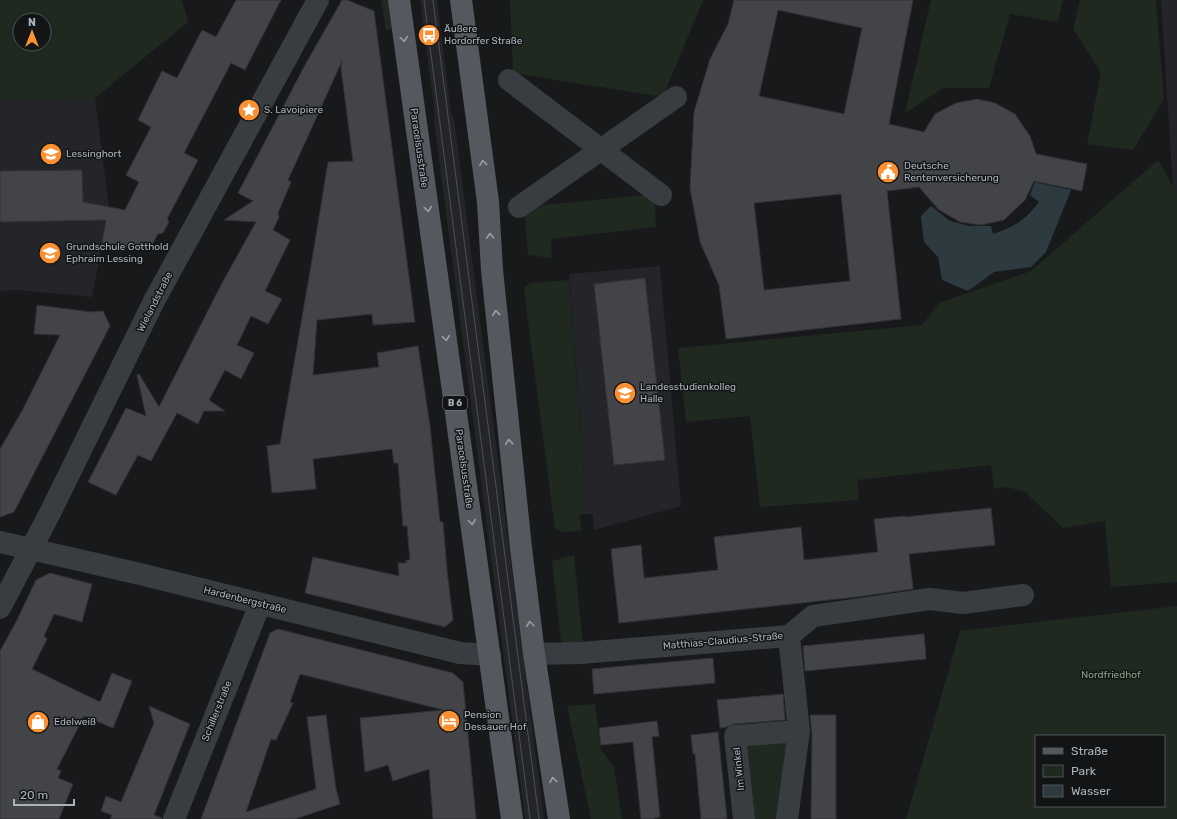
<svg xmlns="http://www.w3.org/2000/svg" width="1177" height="819" font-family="Rubik,sans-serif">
<rect width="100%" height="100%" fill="#18191b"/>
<path fill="#242528" d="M420 0H437L451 113 454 118 544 819H525L434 120 435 115Z
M1161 0H1177V220H1175Z
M95 98 109 207 92 297 17 290 0 291V100Z
M660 266 681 506 594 530 593 514H587L569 274Z"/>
<path fill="#202920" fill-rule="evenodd" d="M0 0H182L188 22 95 98 0 100ZM20 20H44V44H20Z
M381 0H388L392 29 386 30Z
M510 0H703L663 97 513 73Z
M931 0H1063L1058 22 1010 14 989 88H943L905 113Z
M1080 0H1156L1164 99 1133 150 1087 144 1101 72 1073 29Z
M1158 160 1177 193V582L1111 587 1105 521 1063 528 1025 492 1008 487 994 489 991 465 857 480 859 500 760 507 750 416 686 422 678 348 922 325 939 303 1031 271Z
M654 194 656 227 551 239 552 258 528 255 524 207Z
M569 280 587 514 580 515 581 531 562 532 555 528 554 522 524 290 525 286 531 283Z
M574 555 583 646 562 650 552 561Z
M1177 606V819H906L960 631ZM1036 736H1164V806H1036Z
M595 704 601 750 614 767 622 819H591L567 706Z
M793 742 779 819H748L741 745Z"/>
<path fill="#2d3b40" d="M1035 182 1071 190 1046 252 1031 267 994 272 968 291 942 280 938 257 924 242 921 216 931 206 950 221 970 226H991L993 234C1016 226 1024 221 1039 202L1030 195Z"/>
<path fill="#424448" stroke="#323337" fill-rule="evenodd" d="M236 0H281L245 70 231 63 184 153 198 160 167 219 169 222 163 233 158 234 149 250 102 243 106 220 0 222V171L82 170 83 202 125 210 139 182 126 175 151 127 138 120 162 71 177 78 202 30 216 37Z
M342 0H347L374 11 415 322 373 325 372 314 317 320 313 375 379 367 377 353 418 346 430 426 440 522H443L447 570 453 620 445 627 305 593 313 557 399 576 398 563H406V560H410L407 526H403L398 463H394L392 449 313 459 316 489 272 493 267 446 280 444 313 254 328 162 353 161 341 68 342 61 288 180 291 182 278 213 279 217 273 230 290 240 265 291 282 299 268 324 251 316 237 345 254 353 241 379 225 370 209 400 225 411H204L198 424 177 413 151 461 138 455 116 495 88 482 126 408 146 416 137 375 139 374 159 407 221 285 256 222 224 220 253 201 238 193 305 65Z
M734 0H913L889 124 924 132 935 114 956 103 977 99 995 103 1015 114 1030 136 1036 154 1087 164 1082 191 1034 181 1025 200 1004 220 981 225 960 222 939 210 919 187 887 191 901 319 726 339 719 285 700 242 690 188 694 112 710 59 728 24ZM778 10 862 28 844 114 759 96ZM841 194 850 281 764 290 754 203Z
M645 278 665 460 614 465 594 284Z
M37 305 91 312 103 311 110 326 14 512 0 517V449L22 411 60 335 34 334Z
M991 508 995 545 909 554 913 589 856 597 619 623 611 549 641 545 644 578 718 570 714 537 801 527 804 560 878 552 874 519 905 516V517Z
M50 573 92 584 82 622 54 614 44 636 47 639 32 669 100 702 112 673 132 681 113 728 84 716 57 769 61 771 58 778 73 784 59 819H0V651L16 622 36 580Z
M278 629 453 673 463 682 476 819H433L429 769 393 781 388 765 365 772 360 718 444 710 300 674 290 702 293 703 276 740 271 739 246 812 316 789 307 717 326 715 336 789 340 804 295 819H201L270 633Z
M924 634 926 659 805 671 803 646Z
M713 658 715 683 594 694 592 669Z
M783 694 785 720 734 724 727 727 720 728 717 700Z
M149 706 190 724 154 815 162 818 161 819H110L112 815 101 811 106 796 121 802 154 723Z
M810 715H836V819H811L812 735Z
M657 721 659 736 652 737 660 817 650 819H641L633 742 601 745 599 728Z
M718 732 727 819H701L695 754H693L691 735Z"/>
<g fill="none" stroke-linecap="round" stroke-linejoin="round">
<path stroke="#393c40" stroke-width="22" d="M509 80 661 195
M519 207 676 97
M0 542 140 574 460 653 490 655
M0 608 50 513 154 301 318 0
M789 636 799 731
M534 654 581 653 789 636 813 616 930 599 963 603 1023 595
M174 819 260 604
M744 819 735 736 799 731 787 819"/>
<path stroke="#55595f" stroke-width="22" d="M399 0 512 819
M461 0 488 202 492 270 521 548 534 654 559 819"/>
<path stroke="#4c5055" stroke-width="1" d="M424 0 530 819
M433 0 539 819"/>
</g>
<defs><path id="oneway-chevron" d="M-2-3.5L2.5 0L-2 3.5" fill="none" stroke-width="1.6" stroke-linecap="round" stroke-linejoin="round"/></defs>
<g stroke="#99a1a9">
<use href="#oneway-chevron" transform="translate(404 39) rotate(82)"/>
<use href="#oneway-chevron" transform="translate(483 163) rotate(-98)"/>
<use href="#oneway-chevron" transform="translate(428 209) rotate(82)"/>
<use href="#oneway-chevron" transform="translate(490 236) rotate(-93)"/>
<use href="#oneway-chevron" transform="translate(496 313) rotate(-96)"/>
<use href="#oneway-chevron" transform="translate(446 338) rotate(82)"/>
<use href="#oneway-chevron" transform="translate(509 442) rotate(-96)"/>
<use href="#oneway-chevron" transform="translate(472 522) rotate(82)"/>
<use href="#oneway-chevron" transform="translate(530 624) rotate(-97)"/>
<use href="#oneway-chevron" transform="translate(553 780) rotate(-99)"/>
</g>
<defs>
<g id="bus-disc" transform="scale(1.15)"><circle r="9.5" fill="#fa9031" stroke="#131416"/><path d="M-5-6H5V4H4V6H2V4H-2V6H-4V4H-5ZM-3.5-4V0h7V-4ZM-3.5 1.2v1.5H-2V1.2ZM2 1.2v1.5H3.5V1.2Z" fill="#fff"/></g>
<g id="sight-disc" transform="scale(1.15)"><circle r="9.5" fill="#fa9031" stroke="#131416"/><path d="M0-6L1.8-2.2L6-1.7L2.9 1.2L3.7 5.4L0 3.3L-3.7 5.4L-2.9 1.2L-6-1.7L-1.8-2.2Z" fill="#fff"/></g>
<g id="school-disc" transform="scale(1.15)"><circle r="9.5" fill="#fa9031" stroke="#131416"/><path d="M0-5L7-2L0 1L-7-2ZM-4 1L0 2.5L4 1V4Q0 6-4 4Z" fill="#fff"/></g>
<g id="civic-disc" transform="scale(1.15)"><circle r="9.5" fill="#fa9031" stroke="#131416"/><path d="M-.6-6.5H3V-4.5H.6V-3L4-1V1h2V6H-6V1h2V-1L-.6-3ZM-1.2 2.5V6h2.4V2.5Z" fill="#fff"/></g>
<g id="university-disc" transform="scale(1.15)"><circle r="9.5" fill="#fa9031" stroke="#131416"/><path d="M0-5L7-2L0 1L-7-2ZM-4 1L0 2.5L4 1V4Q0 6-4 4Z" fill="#fff"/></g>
<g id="hotel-disc" transform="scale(1.15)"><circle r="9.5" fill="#fa9031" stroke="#131416"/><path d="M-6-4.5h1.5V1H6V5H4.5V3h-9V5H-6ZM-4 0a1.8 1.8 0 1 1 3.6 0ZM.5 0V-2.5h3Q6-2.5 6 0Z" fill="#fff"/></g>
<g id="shop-disc" transform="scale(1.15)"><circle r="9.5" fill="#fa9031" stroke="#131416"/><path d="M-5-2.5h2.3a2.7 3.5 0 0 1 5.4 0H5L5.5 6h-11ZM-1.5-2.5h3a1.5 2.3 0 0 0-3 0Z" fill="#fff"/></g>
</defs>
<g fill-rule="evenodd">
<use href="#bus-disc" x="429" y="35"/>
<use href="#sight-disc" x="249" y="110"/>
<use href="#school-disc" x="51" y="154"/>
<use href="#civic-disc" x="888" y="172"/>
<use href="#school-disc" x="50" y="253"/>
<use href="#university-disc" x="625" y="393"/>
<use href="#hotel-disc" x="449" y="721"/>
<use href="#shop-disc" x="38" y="722"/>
</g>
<g text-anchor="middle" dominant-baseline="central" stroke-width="3" stroke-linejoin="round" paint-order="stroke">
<rect fill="#131416" stroke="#7d838a" stroke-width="1" x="443" y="396" width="24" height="14" rx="3"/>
<g font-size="9" font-weight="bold" fill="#aab3bb">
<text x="455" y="403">B 6</text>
</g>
<g font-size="10" fill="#aab3bb" stroke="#131416" text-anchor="start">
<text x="444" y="29">Äußere<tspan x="444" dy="12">Hordorfer Straße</tspan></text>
<text x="264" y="110">S. Lavoipiere</text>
<text x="66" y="154">Lessinghort</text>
<text x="904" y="166">Deutsche<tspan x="904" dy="12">Rentenversicherung</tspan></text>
<text x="66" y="247">Grundschule Gotthold<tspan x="66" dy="12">Ephraim Lessing</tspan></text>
<text x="640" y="387">Landesstudienkolleg<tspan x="640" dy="12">Halle</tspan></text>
<text x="464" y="715">Pension<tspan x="464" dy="12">Dessauer Hof</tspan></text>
<text x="54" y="722">Edelweiß</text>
</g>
<g font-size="10" fill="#aab3bb" stroke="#131416">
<text transform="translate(419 148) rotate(82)">Paracelsusstraße</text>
<text transform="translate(155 302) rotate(-63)">Wielandstraße</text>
<text transform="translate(464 469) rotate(82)">Paracelsusstraße</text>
<text transform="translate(245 600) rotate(14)">Hardenbergstraße</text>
<text transform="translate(723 641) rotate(-5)">Matthias-Claudius-Straße</text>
<text transform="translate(217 711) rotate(-68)">Schillerstraße</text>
<text transform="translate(739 769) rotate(-96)">Im Winkel</text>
</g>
<g font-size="10" fill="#85a781" stroke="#131416">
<text x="1111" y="675">Nordfriedhof</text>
</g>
</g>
<rect x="1035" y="735" width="130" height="72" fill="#131416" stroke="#4f5458"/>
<rect x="1043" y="748" width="20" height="6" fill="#55595f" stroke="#4f5458"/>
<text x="1071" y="755" font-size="12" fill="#aab3bb">Straße</text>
<rect x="1043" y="765" width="20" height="12" fill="#202920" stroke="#4f5458"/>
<text x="1071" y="775" font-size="12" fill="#aab3bb">Park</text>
<rect x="1043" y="785" width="20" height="12" fill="#2d3b40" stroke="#4f5458"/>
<text x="1071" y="795" font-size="12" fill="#aab3bb">Wasser</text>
<g transform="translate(32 32)"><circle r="19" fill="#131416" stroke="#4f5458"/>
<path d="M0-3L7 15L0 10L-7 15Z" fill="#fa9031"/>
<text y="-6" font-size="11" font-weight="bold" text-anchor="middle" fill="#aab3bb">N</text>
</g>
<path d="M14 799v6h60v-6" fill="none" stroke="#aab3bb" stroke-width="2"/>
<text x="20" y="799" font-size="12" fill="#aab3bb" stroke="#131416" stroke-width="3" paint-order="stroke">20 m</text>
</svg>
